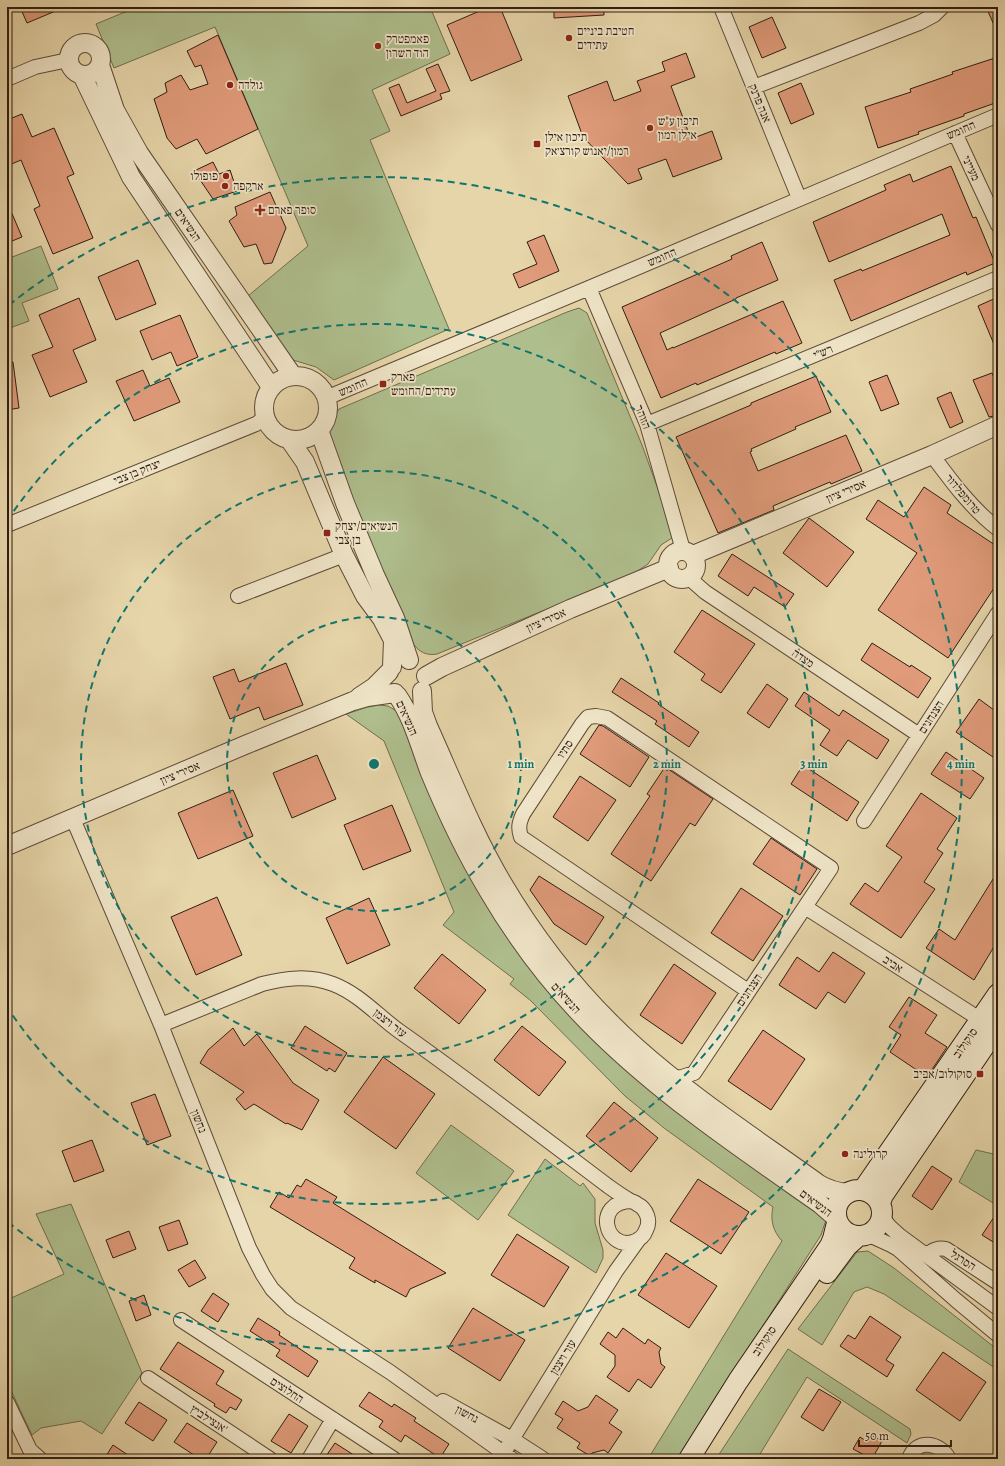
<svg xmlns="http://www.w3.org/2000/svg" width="1005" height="1466" font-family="Alegreya,'Frank Ruhl Libre',serif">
<rect width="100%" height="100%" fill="#e6d5a9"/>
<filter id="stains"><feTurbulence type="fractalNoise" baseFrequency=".005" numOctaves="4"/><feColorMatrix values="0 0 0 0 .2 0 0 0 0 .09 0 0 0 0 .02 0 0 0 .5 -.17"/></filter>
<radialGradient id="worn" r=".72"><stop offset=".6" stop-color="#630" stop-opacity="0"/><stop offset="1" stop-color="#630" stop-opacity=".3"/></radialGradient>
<path fill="#afbe8d" stroke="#6f6e50" d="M137 7H430L450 54 372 90 390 131 370 140 449 329 334 380 316 367 293 360 248 296 308 246 215 27 114 68 96 24Z
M41 246 58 289 22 303 29 321 7 329V259Z
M579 308 587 313 642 445 675 536 661 545 648 564 633 574 437 654C415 658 409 636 401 620L331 447C326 430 330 423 339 409L567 312Z
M379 705 388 706 400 713 508 929 826 1220 821 1235 678 1459H648L782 1241C773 1231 770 1220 773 1207L664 1128 625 1096 530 1000 510 984 514 979 443 925 454 912 384 741 346 714 368 707Z
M451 1125 514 1171 478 1220 416 1173Z
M976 1150 998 1155V1206L959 1182Z
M545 1159 580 1186 583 1183 595 1199V1223L603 1250V1258L596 1273 508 1215Z
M71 1204 142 1373 102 1434 81 1421 41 1428 32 1435 7 1382V1300L64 1274 36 1214Z
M868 1251 894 1268 998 1350V1370L884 1294 867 1287 854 1292 822 1345 798 1329 857 1252Z
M788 1349 910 1429 911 1434 907 1443 807 1377 757 1459H716Z"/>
<path fill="#e09b7a" stroke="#2f1d12" d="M20 7H65L27 23Z
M489 7H500L522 60 471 81 447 25Z
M554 7H604V15L554 18Z
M986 7H998V34Z
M772 17 786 48 762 58 749 27Z
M218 35 258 129 206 154 197 139 176 149 167 138 154 99 167 92 165 83 181 75 190 90 208 84 201 65 195 67 187 51Z
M686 53 695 77 671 86 691 139 712 131 722 159 673 177 666 159 638 169 642 179 628 184 583 137 568 96 607 81 614 101 641 91 637 81 665 71 662 62Z
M998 57V102L964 114V116L918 132 919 134 878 148 865 107 911 92 910 89 953 74 952 72Z
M438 64 450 91 440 94 442 99 401 116 389 88 399 84 407 103 436 91 426 69Z
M801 83 814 114 791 124 778 93Z
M22 114 32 137 54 128 74 174 67 177 93 238 53 254 34 209 40 206 21 160 7 166V120Z
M213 162 219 174 230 170 237 191 213 199 194 171Z
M951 166 973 218 976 217 995 263 967 275 966 272 851 321 834 280 861 269 862 271 950 235 942 214 829 262 813 222 886 190 884 185 910 174 913 182Z
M270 192 286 228 272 263 264 264 256 244 244 247 229 221 237 215 235 207Z
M7 202 22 237 7 243Z
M544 235 559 271 519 288 513 274 537 264 527 242Z
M762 242 778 280 736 298V299L660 333 667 350 673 347V348L783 301 802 343 776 354 775 352 697 385 696 383 661 398 622 307 732 259 731 256Z
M138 260 156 304 116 320 98 277Z
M998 297V354L978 306Z
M79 298 96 340 73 350 87 382 50 397 32 355 53 347 39 315Z
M180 315 198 357 177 366 171 352 152 360 140 331Z
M7 362H13L19 408 7 410Z
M143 370 150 386 169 378 180 402 134 421 116 381Z
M992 373 998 387V415L989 417 973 380Z
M887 375 899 404 881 411 869 382Z
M816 376 831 412 795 427 796 429 751 449 752 451 750 452 758 471 846 435 862 471 831 484 830 482 773 506 774 510 718 533 676 437 751 405V403Z
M951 392 963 422 950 428 937 398Z
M924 487 951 505 947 513 998 547V582L948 658 878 610 917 553 866 519 878 500 904 517Z
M809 518 854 552 827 587 783 553Z
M732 554 794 594 785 607 754 587 748 596 718 576Z
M702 610 755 644 721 693 701 680 705 674 674 652Z
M872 643 910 667 911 665 931 678 918 698 861 660Z
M286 663 303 705 264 720 259 707 230 719 213 677 234 669 239 682Z
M621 678 659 703 658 704 699 732 689 747 655 724 657 721 612 692Z
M767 684 788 699 769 728 747 713Z
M804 692 839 716 843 710 889 740 877 759 848 740 837 756 820 745 830 730 795 706Z
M979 699 998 713V749L993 757 956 732Z
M599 725 603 726 649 757 630 787 580 754Z
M946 752 984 778 970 799 931 774Z
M317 755 336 799 292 818 273 773Z
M803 765 859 802 847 821 791 784Z
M665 767 713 799 695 826 690 823 651 881 611 854 650 796 647 794Z
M580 776 616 800 588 841 553 817Z
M233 790 253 836 198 859 178 813Z
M921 793 957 818 937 849 943 853 924 882 935 889 901 938 850 904 865 883 878 892 902 857 886 846Z
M392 805 411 851 363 870 344 825Z
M771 838 817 869 800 895 753 864Z
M998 871V940L974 980 926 948 939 929 955 940Z
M539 876 604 917 586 945 554 924 530 890Z
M741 888 783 916 753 961 711 933Z
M217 897 242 955 196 975 171 917Z
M369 898 390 945 347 964 326 918Z
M833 952 865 973 845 1003 828 992 816 1009 779 985 797 957 819 972Z
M442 954 486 990 459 1024 414 988Z
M674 964 716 993 682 1044 640 1015Z
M909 997 937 1015 925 1033 947 1047 927 1077 890 1052 901 1035 889 1027Z
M305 1026 347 1053 335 1072 329 1068 327 1071 291 1048Z
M522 1026 566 1062 539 1096 494 1060Z
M233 1028 244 1046 257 1034 293 1083 319 1100 302 1130 287 1123 286 1124 254 1104 245 1110 236 1099 244 1092 200 1063 208 1050Z
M763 1030 805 1059 771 1110 728 1081Z
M383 1057 435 1094 396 1149 344 1112Z
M155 1094 171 1136 147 1145 131 1103Z
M614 1102 658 1138 631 1172 586 1136Z
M92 1140 104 1171 74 1182 62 1151Z
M932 1166 952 1179 932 1210 912 1196Z
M306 1179 337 1197 333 1203 446 1273 410 1289 406 1297 375 1280V1283L349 1268 355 1258 270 1207 279 1192 289 1198 297 1185 301 1187Z
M698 1179 749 1212 721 1254 670 1221Z
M998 1211V1245L982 1235Z
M179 1220 188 1244 168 1251 159 1227Z
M129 1231 136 1249 113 1258 106 1240Z
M517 1234 569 1267 544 1307 491 1275Z
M666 1253 717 1286 689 1328 638 1295Z
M195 1260 206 1278 189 1287 178 1270Z
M213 1293 229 1304 218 1322 201 1311Z
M144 1295 151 1315 136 1321 129 1301Z
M473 1308 525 1340 500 1381 448 1348Z
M870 1316 901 1337 886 1360 894 1365 887 1377 840 1346 848 1335 855 1339Z
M258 1318 280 1332 279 1335 318 1361 308 1377 276 1356 280 1350 250 1331Z
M623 1328 645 1344 648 1339 661 1348 659 1352 661 1364 665 1367 651 1388 638 1379 629 1392 607 1377 615 1366V1355L600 1344 608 1332 616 1338Z
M178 1342 224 1371 216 1384 242 1400 236 1410 230 1407 226 1413 214 1406 215 1404 160 1369Z
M943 1352 986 1382 960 1421 916 1390Z
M819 1389 841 1402 823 1431 801 1417Z
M369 1392 392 1407 394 1404 416 1418 414 1421 449 1444 440 1458 405 1435 401 1442 379 1427 383 1421 359 1406Z
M596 1395 618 1410 609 1423 622 1432 608 1453 604 1450 592 1453 590 1456 577 1448 580 1443 557 1428 563 1419 555 1414 563 1401 578 1411 588 1407Z
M139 1402 167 1420 153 1441 125 1423Z
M289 1414 308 1426 291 1453 271 1441Z
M187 1423 217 1442 206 1459H200L174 1442Z
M870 1434 882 1441 872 1459 853 1449 860 1437 866 1441Z
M335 1443 360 1459H324Z
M113 1445 134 1459H104Z"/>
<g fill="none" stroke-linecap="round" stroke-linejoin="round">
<g stroke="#5d4b38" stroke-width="16">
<path id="minor" d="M721 7 799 198
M7 79 35 67 68 60
M754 87 919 23 934 15 942 7
M955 133 998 225
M589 288 647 424 683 550
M326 398 589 288 998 115
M647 424 841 344 998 278
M932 455C952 482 971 508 998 529
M7 525 256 424 266 417
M688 577 705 592 919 735
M238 596 344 555
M73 819 161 1025 249 1248 263 1275 272 1289 291 1308 390 1372 512 1459
M864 821 998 613
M805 907 981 1020
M161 1025 262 984C286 978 309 975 333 984 359 994 377 1015 399 1031 470 1081 539 1134 608 1186 615 1191 622 1196 629 1200 632 1202 635 1202 637 1204 647 1209 651 1221 646 1230 644 1236 639 1240 633 1242 605 1250 593 1202 631 1201
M673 1078 682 1077 694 1073 831 868 607 718 596 716 588 717 582 724 523 814C519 823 518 828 521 837L748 991
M882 1217 890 1227 900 1236 998 1308
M869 1235 891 1245 898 1249 957 1301 998 1335
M926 1255C932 1251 937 1247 946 1249L998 1283
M181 1320 394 1459
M148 1378 270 1459
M443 1401 512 1439 543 1459
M7 1402 30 1450 40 1459
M309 1459 333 1419
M500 1459 616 1271 639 1239
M909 1459C916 1438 940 1442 949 1459"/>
</g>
<g stroke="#5d4b38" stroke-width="20">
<path id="tertiary" d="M69 59a16 16 0 1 1 32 0a16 16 0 1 1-32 0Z
M100 65 115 110 139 153 293 376
M82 75 131 177 271 387
M264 408a32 32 0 1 1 64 0a32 32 0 1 1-64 0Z
M319 430 345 503 375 575 395 618 409 660
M289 439 305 462 344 555 365 596 382 619 393 640 392 667
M668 565a14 14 0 1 1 28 0a14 14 0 1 1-28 0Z
M693 555 932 455 998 425
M426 676 442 667 570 609 669 568
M422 691 423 712 428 726C452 779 473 833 502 882 538 943 584 1000 636 1047 693 1098 758 1140 819 1184 829 1190 837 1192 848 1193
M397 695C413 718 420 747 430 773 447 814 466 854 489 892 519 943 555 990 597 1031 664 1097 743 1150 820 1204L836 1218
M359 697 374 687 389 672
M7 846 245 745 353 701 367 697 395 693"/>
</g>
<g stroke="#2f1d12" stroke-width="22">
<path id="secondary" d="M836 1213a23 23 0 1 1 46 0a23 23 0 1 1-46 0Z
M863 1190 998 994
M880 1203 883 1195 998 1026
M827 1273 847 1246 857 1237
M689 1459 738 1381 830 1246 833 1239 837 1223"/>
</g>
<use href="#minor" stroke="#efe4c7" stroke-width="14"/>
<use href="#tertiary" stroke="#efe4c7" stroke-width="18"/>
<use href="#secondary" stroke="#efe4c7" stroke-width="20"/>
</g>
<g fill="none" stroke="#0f766e" stroke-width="2" stroke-dasharray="7 5">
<circle cx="374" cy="764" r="147"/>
<circle cx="374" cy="764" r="293"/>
<path d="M7 521A440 440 0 1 1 7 1007"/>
<path d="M9 305A587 587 0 1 1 9 1223"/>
</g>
<g fill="#8f2418" stroke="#efe4c7" stroke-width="1.5">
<circle cx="569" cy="38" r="4"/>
<circle cx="378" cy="46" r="4"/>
<circle cx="230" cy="85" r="4"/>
<circle cx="650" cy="128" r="4"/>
<rect x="533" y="140" width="8" height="8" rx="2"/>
<circle cx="226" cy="176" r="4"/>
<circle cx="225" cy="186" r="4"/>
<path d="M258 204h4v4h4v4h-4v4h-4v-4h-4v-4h4z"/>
<rect x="379" y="380" width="8" height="8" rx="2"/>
<rect x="323" y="529" width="8" height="8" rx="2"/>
<rect x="976" y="1070" width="8" height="8" rx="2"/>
<circle cx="845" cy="1154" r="4"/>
</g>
<g text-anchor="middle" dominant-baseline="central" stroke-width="3.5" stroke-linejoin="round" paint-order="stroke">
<g font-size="12" fill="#2f1d12" stroke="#efe4c7" text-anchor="start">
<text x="577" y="31">חטיבת ביניים<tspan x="577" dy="14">עתידים</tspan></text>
<text x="386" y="39">פאמפטרק<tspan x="386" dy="14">הוד השרון</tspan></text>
<text x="238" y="85">גולדה</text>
<text x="658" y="121">תיכון ע"ש<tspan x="658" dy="14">אילן רמון</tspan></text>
<text x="545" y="137">תיכון אילן<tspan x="545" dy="14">רמון/יאנוש קורצ׳אק</tspan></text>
<text x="218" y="176" text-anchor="end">פופולו</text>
<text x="233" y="186">ארקפה</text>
<text x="268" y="210">סופר פארם</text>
<text x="391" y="377">פארק<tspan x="391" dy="14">עתידים/החומש</tspan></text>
<text x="335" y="526">הנשיאים/יצחק<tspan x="335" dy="14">בן צבי</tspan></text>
<text x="972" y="1074" text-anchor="end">סוקולוב/אביב</text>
<text x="853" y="1154">קרולינה</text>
</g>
<g font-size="12" fill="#2f1d12" stroke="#efe4c7">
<text transform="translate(760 103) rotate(68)">אנה פרנק</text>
<text transform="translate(961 130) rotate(-23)">החומש</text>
<text transform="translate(971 168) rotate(65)">מעייני</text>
<text transform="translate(188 225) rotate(56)">הנשיאים</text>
<text transform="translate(662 257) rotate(-23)">החומש</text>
<text transform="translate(823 352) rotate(-22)">רש"י</text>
<text transform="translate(353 387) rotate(-23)">החומש</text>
<text transform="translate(643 417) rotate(69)">הזוהר</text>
<text transform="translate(137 472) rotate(-22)">יצחק בן צבי</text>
<text transform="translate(846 491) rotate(-23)">אסירי ציון</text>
<text transform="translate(963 494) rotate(50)">טרומפלדור</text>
<text transform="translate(546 620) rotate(-24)">אסירי ציון</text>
<text transform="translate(803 658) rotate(34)">מצדה</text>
<text transform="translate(931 717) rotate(-57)">הצנחנים</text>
<text transform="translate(407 718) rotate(66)">הנשיאים</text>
<text transform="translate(565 749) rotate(-57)">סתיו</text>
<text transform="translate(180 773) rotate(-23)">אסירי ציון</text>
<text transform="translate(893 964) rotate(33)">אביב</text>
<text transform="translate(749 990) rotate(-56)">הצנחנים</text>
<text transform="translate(566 998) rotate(48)">הנשיאים</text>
<text transform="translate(390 1023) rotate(38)">עזר ויצמן</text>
<text transform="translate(965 1043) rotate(-55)">סוקולוב</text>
<text transform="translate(199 1121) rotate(68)">נחשון</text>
<text transform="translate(816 1203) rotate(37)">הנשיאים</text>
<text transform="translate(963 1260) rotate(33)">הסרגל</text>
<text transform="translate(764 1341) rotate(-56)">סוקולוב</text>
<text transform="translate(563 1357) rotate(-58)">עזר ויצמן</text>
<text transform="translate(287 1390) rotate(33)">החלוצים</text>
<text transform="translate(467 1414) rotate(28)">נחשון</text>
<text transform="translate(209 1419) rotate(33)">אנצילביץ'</text>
</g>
</g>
<circle cx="374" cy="764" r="6" fill="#0f766e" stroke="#efe4c7" stroke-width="2"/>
<g font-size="12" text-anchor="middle" font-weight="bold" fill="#0f766e" stroke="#efe4c7" stroke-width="3.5" stroke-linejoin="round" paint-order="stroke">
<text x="521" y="768">1 min</text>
<text x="667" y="768">2 min</text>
<text x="814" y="768">3 min</text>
<text x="961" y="768">4 min</text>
</g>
<rect width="1005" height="1466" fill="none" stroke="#e6d5a9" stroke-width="24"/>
<rect x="8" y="8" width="989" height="1450" fill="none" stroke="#2f1d12" stroke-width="2"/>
<rect x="12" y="12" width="981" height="1442" fill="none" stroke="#2f1d12"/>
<path d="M859 1440v6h92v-6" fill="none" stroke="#2f1d12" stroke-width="2"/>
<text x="865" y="1440" font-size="12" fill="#2f1d12" stroke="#efe4c7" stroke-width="3" paint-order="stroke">50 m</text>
<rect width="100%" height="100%" filter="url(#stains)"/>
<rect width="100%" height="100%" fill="url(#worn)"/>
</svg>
